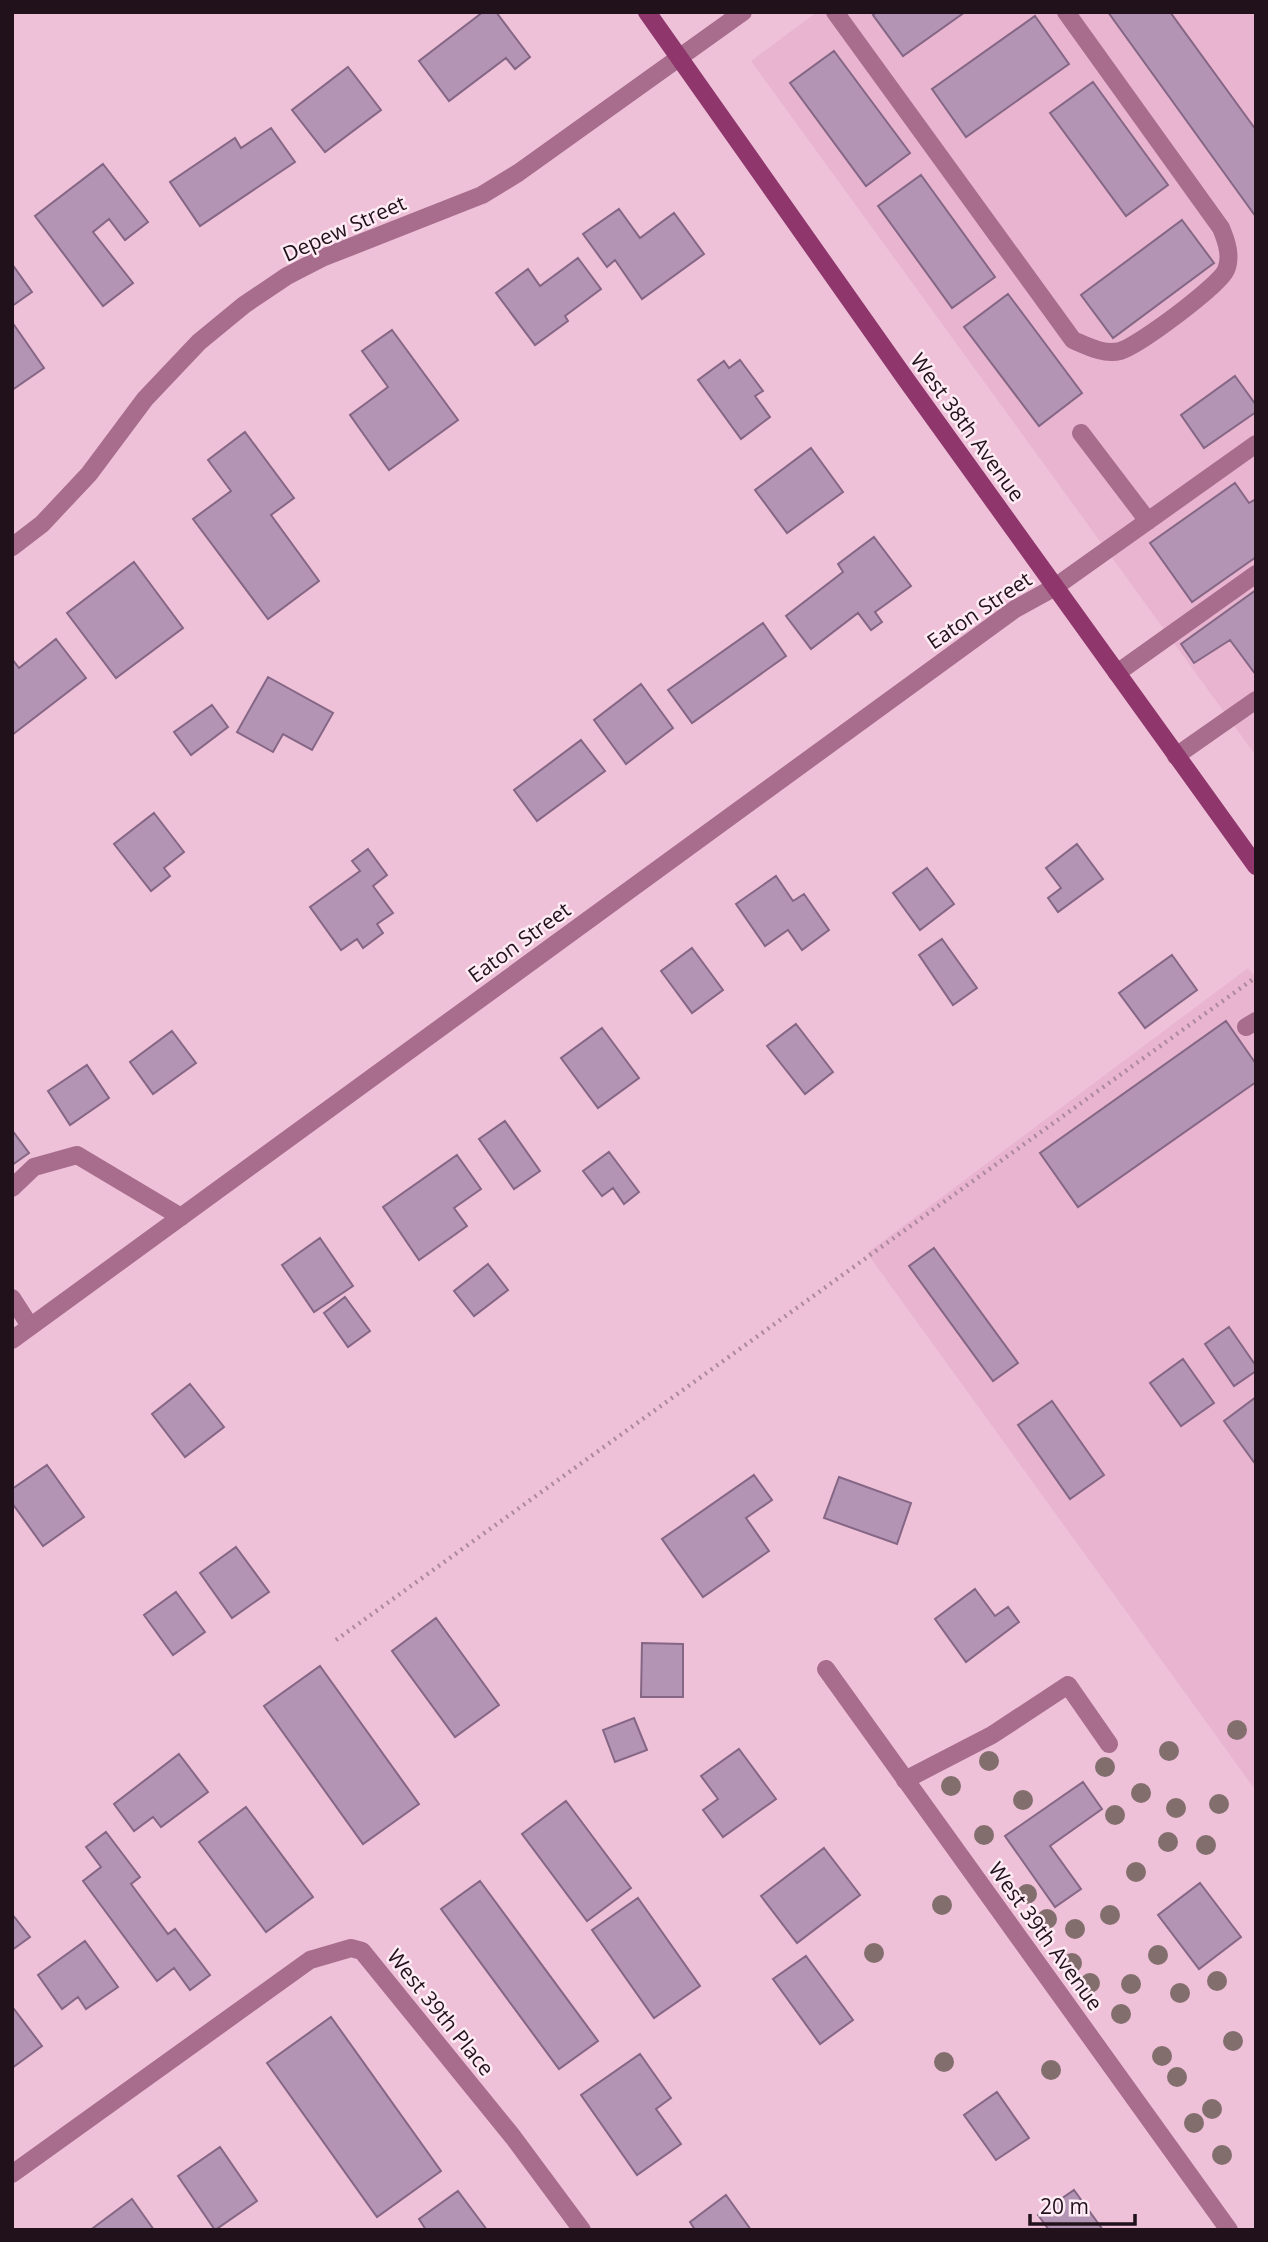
<svg xmlns="http://www.w3.org/2000/svg" width="1268" height="2242" font-family="'Open Sans',sans-serif">
<rect width="100%" height="100%" fill="#eec1d8"/>
<path fill="#e8b4cf" d="M817 12H1256V756L751 61Z
M1248 968 1256 978V1791L867 1253Z"/>
<path fill="#b494b4" stroke="#856685" stroke-width="2" d="M483 12H496L530 57 515 69 506 58 449 101 419 61Z
M876 12H965L903 56 873 15Z
M1108 12H1170L1256 130V217Z
M1035 16 1069 64 966 137 932 89Z
M834 51 910 153 866 186 790 83Z
M348 67 381 110 325 152 292 110Z
M1093 82 1168 185 1126 216 1050 113Z
M271 128 295 162 200 226 170 182 235 138 241 148Z
M103 164 148 222 125 240 109 219 93 232 133 283 103 306 35 216Z
M921 175 995 277 952 308 878 206Z
M619 209 640 238 674 213 704 254 642 299 615 260 607 267 583 234Z
M1182 220 1214 263 1113 338 1081 295Z
M578 258 601 289 565 316 568 321 535 345 496 293 528 269 540 286Z
M12 264 32 292 12 306Z
M1008 294 1082 393 1039 426 964 327Z
M12 322 44 368 12 390Z
M392 330 458 420 389 470 350 415 388 387 362 351Z
M740 360 763 391 755 396 770 417 741 439 698 380 724 361 729 368Z
M1235 376 1256 405V412L1204 448 1181 415Z
M245 432 294 498 271 515 319 581 268 619 193 519 231 491 208 460Z
M811 448 843 492 787 533 755 490Z
M1235 483 1249 503 1256 499V557L1192 602 1150 543Z
M874 537 911 586 875 612 882 622 871 630 858 613 811 649 786 616 843 572 838 564Z
M134 562 183 628 116 678 67 613Z
M1256 590V675L1230 640 1194 663 1181 644Z
M763 623 786 656 692 723 668 690Z
M56 639 86 678 12 735V659L19 668Z
M268 677 333 713 312 750 283 734 273 752 237 732Z
M641 684 673 728 626 764 594 720Z
M212 705 228 727 191 755 174 732Z
M581 740 605 771 537 821 514 790Z
M154 813 184 852 164 868 170 876 151 891 114 844Z
M1077 844 1103 879 1058 912 1048 898 1061 888 1046 868Z
M368 849 387 875 373 886 393 913 377 924 383 933 363 948 357 939 341 950 310 907 360 871 352 861Z
M927 868 954 904 920 930 893 893Z
M776 876 793 901 804 894 829 930 802 950 788 930 765 946 736 904Z
M942 939 977 988 953 1005 919 955Z
M692 948 723 990 692 1013 661 971Z
M1172 955 1197 990 1145 1028 1119 993Z
M1226 1021 1256 1064V1082L1078 1207 1040 1153Z
M796 1024 833 1072 805 1094 767 1046Z
M602 1028 639 1078 598 1108 561 1058Z
M172 1031 196 1063 153 1094 130 1062Z
M87 1065 109 1098 70 1125 48 1091Z
M505 1121 540 1171 514 1189 479 1139Z
M12 1130 29 1153 12 1165Z
M609 1152 639 1192 624 1204 613 1188 602 1196 583 1171Z
M457 1155 481 1189 454 1208 467 1226 419 1260 383 1207Z
M320 1238 353 1286 314 1312 282 1265Z
M934 1248 1018 1363 993 1381 909 1266Z
M488 1264 508 1290 474 1316 454 1291Z
M345 1297 370 1331 348 1347 324 1313Z
M1229 1327 1256 1366V1371L1234 1386 1205 1344Z
M1183 1359 1214 1403 1181 1426 1150 1383Z
M190 1384 224 1427 185 1457 152 1414Z
M1256 1397V1465L1224 1421Z
M1052 1401 1104 1475 1070 1499 1018 1425Z
M47 1465 84 1517 43 1546 12 1503V1489Z
M754 1475 772 1500 746 1518 769 1551 703 1597 662 1539Z
M839 1477 911 1503 897 1544 824 1518Z
M236 1547 269 1592 232 1618 200 1573Z
M975 1589 995 1616 1008 1607 1019 1622 966 1662 935 1619Z
M176 1592 205 1632 173 1655 144 1615Z
M436 1618 499 1705 455 1737 392 1651Z
M642 1643 683 1644V1697H641Z
M320 1666 419 1804 363 1844 264 1706Z
M634 1718 647 1750 615 1762 603 1730Z
M739 1749 776 1799 723 1837 703 1810 718 1799 701 1776Z
M179 1754 208 1792 161 1827 153 1817 134 1831 114 1804Z
M1083 1782 1102 1809 1050 1846 1081 1889 1055 1907 1005 1836Z
M566 1801 631 1888 587 1921 522 1834Z
M246 1807 313 1897 266 1932 199 1842Z
M106 1832 140 1877 131 1884 168 1934 175 1929 210 1975 190 1990 174 1968 157 1981 83 1881 101 1867 86 1847Z
M824 1848 860 1895 797 1943 761 1896Z
M480 1881 598 2041 559 2069 441 1909Z
M1200 1883 1241 1937 1199 1969 1158 1915Z
M638 1898 700 1986 654 2018 592 1930Z
M12 1914 30 1937 12 1950Z
M85 1941 118 1987 86 2009 78 1997 62 2009 38 1975Z
M806 1956 853 2020 820 2044 773 1979Z
M14 2009 42 2046 12 2068V2010Z
M331 2017 441 2171 377 2217 267 2063Z
M640 2054 671 2098 656 2109 681 2144 637 2175 581 2095Z
M997 2092 1029 2138 996 2160 964 2115Z
M220 2147 257 2201 215 2230 178 2176Z
M1074 2190 1103 2230H1049L1038 2215Z
M458 2191 487 2230H426L419 2219Z
M726 2195 751 2230H695L690 2222Z
M132 2199 154 2230H94L93 2228Z"/>
<g fill="none" stroke-linecap="round" stroke-linejoin="round">
<path stroke="#ad899c" stroke-width="4.5" stroke-dasharray="2 5" stroke-linecap="butt" d="M336 1640 1256 977"/>
<path stroke="#a86c8d" stroke-width="18" d="M835 12 1073 340C1087 346 1104 355 1120 351 1138 346 1219 286 1226 270 1232 256 1226 240 1221 228L1066 12
M1081 433 1148 521
M1055 587 1256 444
M1117 673 1256 574
M1176 756 1256 700
M1246 1027 1256 1021
M12 1188 34 1167 77 1155 181 1217
M12 1298 30 1326
M905 1780 992 1735 1068 1685 1109 1744"/>
<path stroke="#a86c8d" stroke-width="18" d="M12 547 42 524 89 474 145 399 199 342 244 305 287 276 322 258 482 195 518 173 743 12
M12 1340 1015 609 1055 587
M826 1669 1229 2230
M12 2174 310 1960 351 1948 362 1951 513 2137 582 2230"/>
<path stroke="#8f376d" stroke-width="18" d="M647 12 905 378 1256 866"/>
</g>
<g fill="#836e6e">
<circle cx="1237" cy="1730" r="10"/>
<circle cx="1169" cy="1751" r="10"/>
<circle cx="989" cy="1761" r="10"/>
<circle cx="1105" cy="1767" r="10"/>
<circle cx="951" cy="1786" r="10"/>
<circle cx="1141" cy="1793" r="10"/>
<circle cx="1023" cy="1800" r="10"/>
<circle cx="1219" cy="1804" r="10"/>
<circle cx="1176" cy="1808" r="10"/>
<circle cx="1115" cy="1815" r="10"/>
<circle cx="984" cy="1835" r="10"/>
<circle cx="1168" cy="1842" r="10"/>
<circle cx="1206" cy="1845" r="10"/>
<circle cx="1136" cy="1872" r="10"/>
<circle cx="1027" cy="1894" r="10"/>
<circle cx="942" cy="1905" r="10"/>
<circle cx="1110" cy="1915" r="10"/>
<circle cx="1047" cy="1919" r="10"/>
<circle cx="1075" cy="1929" r="10"/>
<circle cx="874" cy="1953" r="10"/>
<circle cx="1158" cy="1955" r="10"/>
<circle cx="1072" cy="1963" r="10"/>
<circle cx="1217" cy="1981" r="10"/>
<circle cx="1090" cy="1983" r="10"/>
<circle cx="1131" cy="1984" r="10"/>
<circle cx="1180" cy="1993" r="10"/>
<circle cx="1121" cy="2014" r="10"/>
<circle cx="1233" cy="2041" r="10"/>
<circle cx="1162" cy="2056" r="10"/>
<circle cx="944" cy="2062" r="10"/>
<circle cx="1051" cy="2070" r="10"/>
<circle cx="1177" cy="2077" r="10"/>
<circle cx="1212" cy="2109" r="10"/>
<circle cx="1194" cy="2123" r="10"/>
<circle cx="1222" cy="2155" r="10"/>
</g>
<g text-anchor="middle" dominant-baseline="central" stroke-width="5" stroke-linejoin="round" paint-order="stroke">
<g font-size="21" fill="#21111a" stroke="#feebf4">
<text transform="translate(344 228) rotate(-24)">Depew Street</text>
<text transform="translate(968 427) rotate(54)">West 38th Avenue</text>
<text transform="translate(979 610) rotate(-34)">Eaton Street</text>
<text transform="translate(519 942) rotate(-36)">Eaton Street</text>
<text transform="translate(1046 1936) rotate(54)">West 39th Avenue</text>
<text transform="translate(441 2012) rotate(51)">West 39th Place</text>
</g>
</g>
<rect width="1268" height="2242" fill="none" stroke="#21111a" stroke-width="28"/>
<path d="M1030 2214v10h105v-10" fill="none" stroke="#21111a" stroke-width="3.5"/>
<text x="1040" y="2214" font-size="21" fill="#21111a" stroke="#feebf4" stroke-width="5" paint-order="stroke">20 m</text>
</svg>
